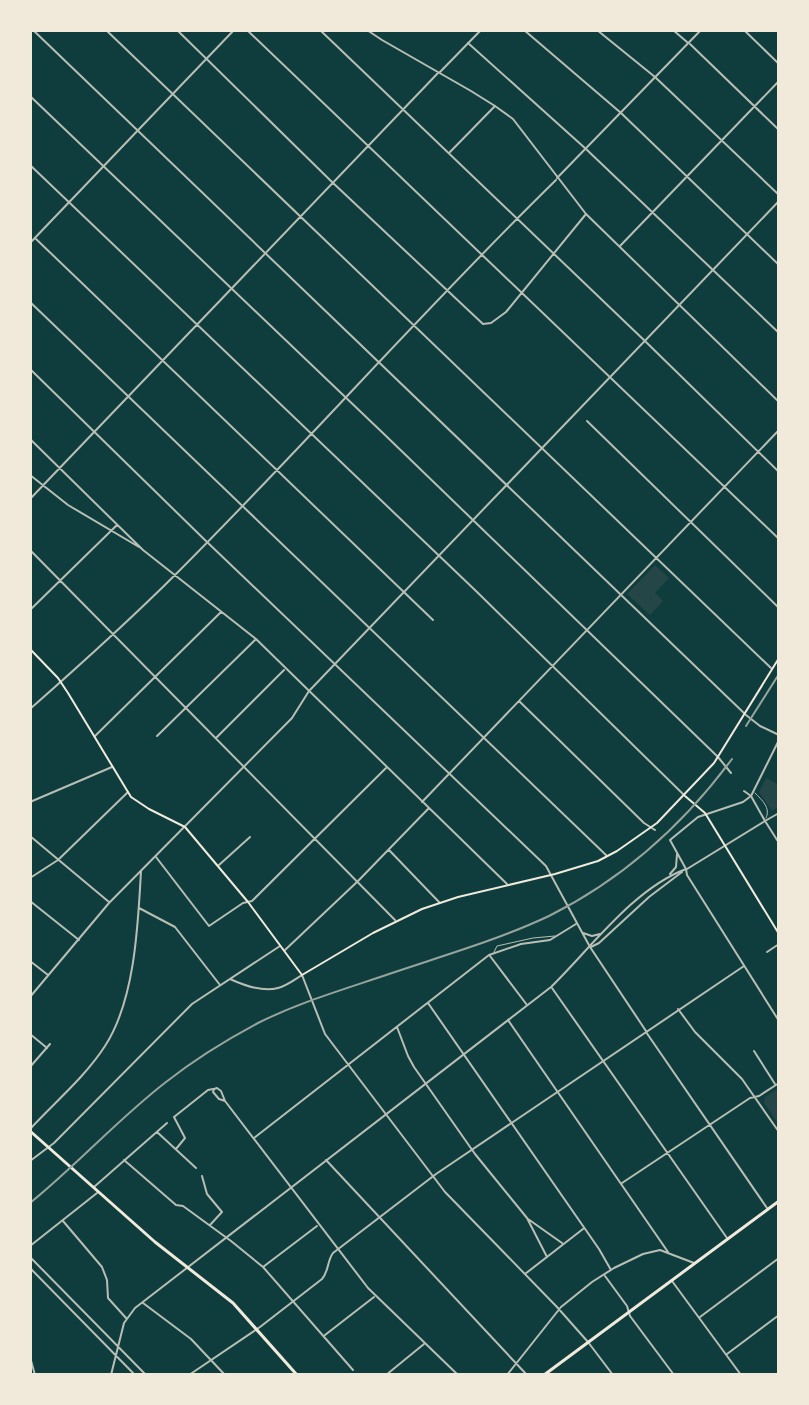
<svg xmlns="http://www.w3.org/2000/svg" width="809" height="1405" font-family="Helvetica,sans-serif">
<rect width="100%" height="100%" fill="#0f3d3e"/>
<path fill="#244646" d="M655 565 669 578 655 593 663 601 650 615 627 594Z
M766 778 779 785V806L772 811 759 792Z
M779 1088V1125L764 1103 765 1097Z"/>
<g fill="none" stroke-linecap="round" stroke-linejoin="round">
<path stroke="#b8beb3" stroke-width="1" d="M755 793C762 800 771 808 766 818
M494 952 497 946 533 938 555 936"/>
<path stroke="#b8beb3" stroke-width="2" d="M106 30 771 668
M177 30 332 182 483 324 491 323 506 312 586 214
M247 30 779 539
M320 30 646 342 779 472
M524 30 621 113 779 265
M597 30 655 77 779 195
M744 30 779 64
M468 43 586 149 779 333
M690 44 779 130
M450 152 495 106
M30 165 476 591 683 794
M36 239 433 620
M620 246 779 81
M587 421 779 608
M30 439 143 550 256 639 507 884
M30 475 68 505 139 547
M30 499 438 73
M30 550 395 920
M30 610 117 525
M519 701 644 823 655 830
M30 709C80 665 130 620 177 573 306 444 426 307 556 180
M746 715 760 726 779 735
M95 736 221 612
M157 736 255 640
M216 738 284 670
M751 796 779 740
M30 802 112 767
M422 802 779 430
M779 813 765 821 779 843
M30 836 109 902
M389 850 439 902
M156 857 209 926 243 903 252 901 386 768
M219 865 250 837
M30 878 58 860 128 792
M30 901 79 940
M139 908 175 927 220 985
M285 950 358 881 429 808
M490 956 527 1005
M30 961 48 975
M230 979C243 985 263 992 278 988 286 986 294 980 302 975L325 1034 445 1192 557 1307 588 1342 613 1375
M552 988 727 1238
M428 1003 599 1249 611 1270
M678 1009 695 1032 742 1079 779 1132
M508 1020 668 1252
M397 1027 408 1056 414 1067 475 1154 527 1218 547 1257
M646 1032 767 1208
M30 1034 47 1048
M754 1051 775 1084
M30 1067 50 1044
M225 1101 219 1099 213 1092 214 1089 217 1088 221 1091 225 1101 368 1288 458 1375
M30 1129C55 1102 85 1077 105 1046 135 1000 138 925 141 871
M157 1132 196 1168
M254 1138 489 955 521 944 550 940 576 924
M176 1149 185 1138 174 1117 208 1090 213 1089
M124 1160 176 1205 183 1206 231 1241 263 1267 353 1370
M326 1160 527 1375
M30 1161 54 1143 192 1004 280 946
M202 1176 207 1194 222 1212 210 1225
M622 1183 750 1098 759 1096 779 1083
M94 1187 167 1123
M528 1219 562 1243
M63 1221 102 1267 107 1280 108 1298 126 1318
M30 1246 97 1193
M263 1267 317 1226
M525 1274 583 1229
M605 1276 627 1306 630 1316 674 1375
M672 1281 741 1375
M143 1303 191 1339 225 1375
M700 1317 779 1258
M325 1335 374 1297
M727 1354 779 1315
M30 1357 35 1375
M386 1375 424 1344
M507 1375 561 1307 592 1282 614 1268 643 1254 660 1250 694 1263
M776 1375 779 1373"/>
<path stroke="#b8beb3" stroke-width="2" d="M33 30 745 714
M367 30 382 40 471 91 495 106 513 119 586 214 779 402
M673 30 687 42
M440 72 481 30
M30 96 385 435 718 757 731 773
M557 178 701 30
M30 243 234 30
M30 302 607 856
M30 369 207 542 546 866 590 947 646 1031
M751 796 743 802 698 817 670 840 686 869 687 875 779 1021
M687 869 765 821 751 796 744 791
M670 874 676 867 677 854
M583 933 592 936 600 934
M591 947 599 943 649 897 682 872
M767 952 779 944
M30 997 109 903 292 718 309 691 779 201
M30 1257 146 1375
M30 1268 135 1375
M111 1375 124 1323 135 1308 551 987C591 948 633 889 686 869
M189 1375 260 1327 322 1279C329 1271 327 1261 333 1253L436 1174 744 966"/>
<path stroke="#f1e9da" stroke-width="2" d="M30 649 58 678 68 693 131 797 149 809 185 827 248 902 302 975 373 933 422 909 458 897 555 874 598 861 617 851 657 823 714 763 779 658
M685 796 705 813 779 934"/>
<path stroke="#f1e9da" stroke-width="3" d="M30 1131 155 1242 233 1303 297 1375
M544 1375 779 1201"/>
<path stroke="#97a49c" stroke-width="2" d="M746 726 779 674
M30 1203C77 1165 118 1119 166 1082 195 1059 226 1040 258 1023 300 1002 345 989 389 974 442 956 498 940 549 916 623 879 683 825 732 759"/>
</g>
<rect width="809" height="1405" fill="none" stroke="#f1e9da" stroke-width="64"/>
</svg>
